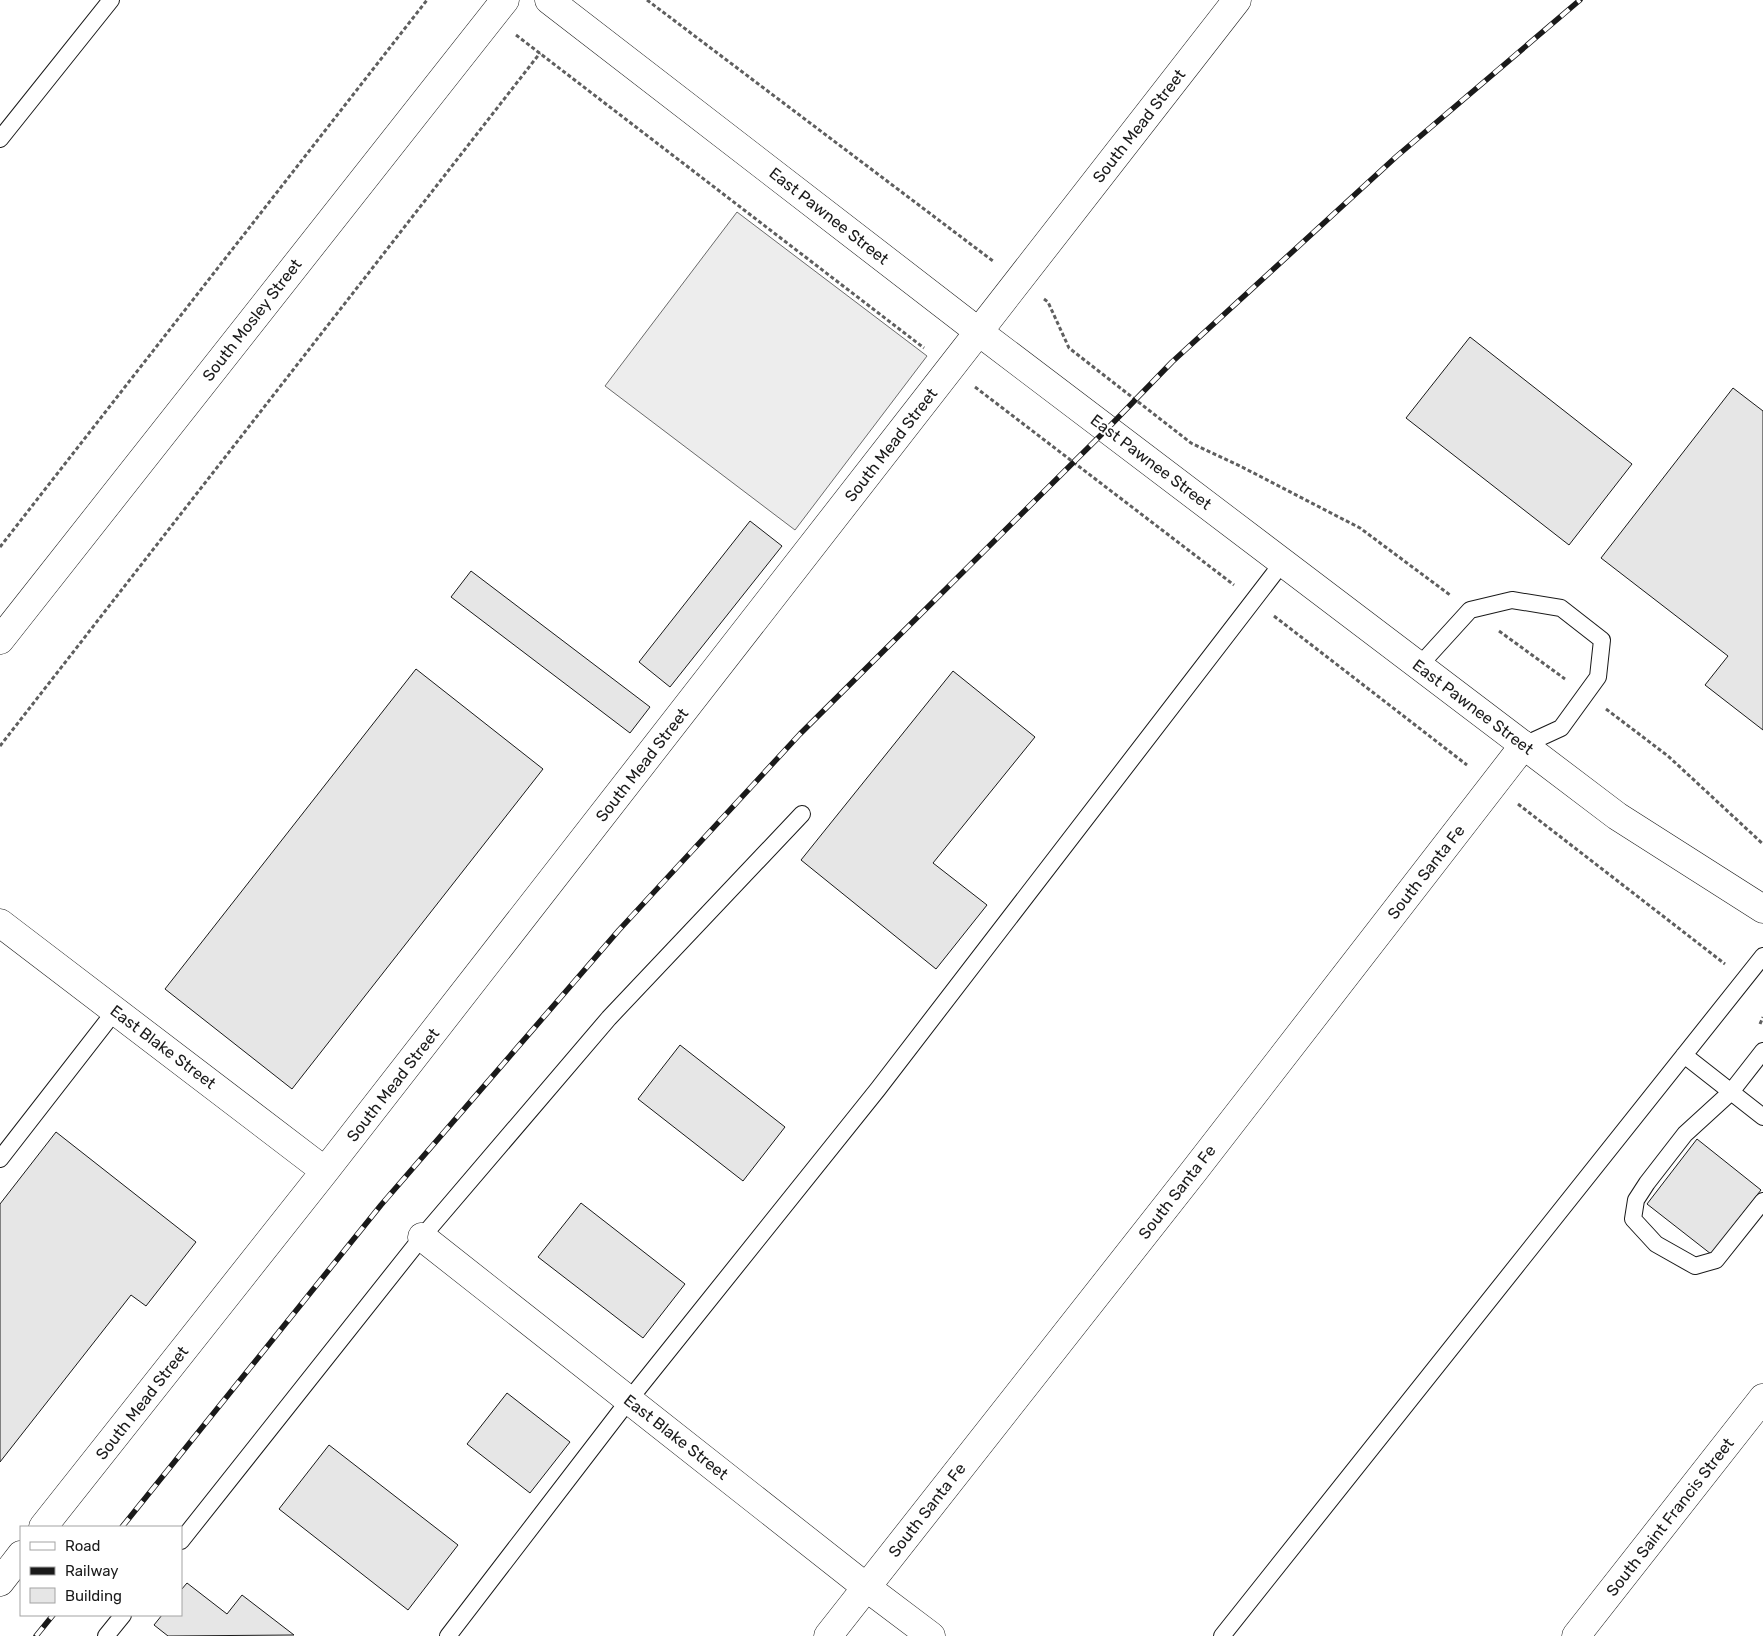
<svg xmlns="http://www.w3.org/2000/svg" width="1763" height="1636" font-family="Rubik,sans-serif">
<rect width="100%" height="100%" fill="#fff"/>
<path fill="#ededed" stroke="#6a6a6a" d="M737 212 927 356 795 530 605 386Z"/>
<path fill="#e6e6e6" stroke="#1a1a1a" d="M1470 337 1632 464 1569 545 1406 418Z
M1733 388 1763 411V730L1705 685 1728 656 1601 558Z
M750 521 782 546 670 687 639 662Z
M471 571 650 707 630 733 451 597Z
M416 669 543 769 292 1089 165 989Z
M953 671 1035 737 933 863 987 905 936 969 801 860Z
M680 1045 785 1127 743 1181 638 1099Z
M56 1132 196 1242 146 1306 131 1295 0 1462V1204Z
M1697 1139 1761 1190 1711 1254 1647 1204Z
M581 1203 685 1284 643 1338 538 1257Z
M507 1393 570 1442 530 1493 467 1444Z
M329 1445 458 1545 408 1610 279 1509Z
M187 1583 227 1614 242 1595 294 1635 168 1636 154 1625 162 1615H181V1590Z"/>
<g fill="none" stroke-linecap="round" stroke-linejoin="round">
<g stroke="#1a1a1a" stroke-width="18">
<path id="service" d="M0 139 111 0
M1419 666 1470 610 1512 600 1561 608 1602 640 1598 677 1561 728 1524 745
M1763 1051 1731 1092 1685 1134 1647 1183 1636 1200 1633 1219 1656 1244 1695 1266 1716 1260 1763 1201
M1684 1055 1763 1117
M0 1159 115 1011
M181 1541 422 1237 609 1018 802 814
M106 1636 123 1615
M448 1636 629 1400 878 1089 1283 562
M1222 1636 1763 956"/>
</g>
<g stroke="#1a1a1a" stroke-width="29">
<path id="minor" d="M0 640 505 0
M0 923 325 1171
M422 1237 866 1587 931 1636
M43 1527 325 1171 1237 0
M0 1582 21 1555
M828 1636 1194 1171 1524 745
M1576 1636 1763 1398"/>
</g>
<g stroke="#1a1a1a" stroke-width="29">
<path id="secondary" d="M549 0 979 332 1617 816 1763 909"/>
</g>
<path stroke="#5f5f5f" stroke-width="3" stroke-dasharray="4 2.5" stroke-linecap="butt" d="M647 0 993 261
M516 35 924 348
M1044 299 1048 302 1069 348 1191 443 1242 467 1360 528 1450 595
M975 387 1234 585
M0 547 427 0
M1274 616 1467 765
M1499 631 1565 679
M1606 709 1668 756 1763 844
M0 746 540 53
M1518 804 1725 964
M1760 1024 1763 1017"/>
<use href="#service" stroke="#fff" stroke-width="16"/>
<use href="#minor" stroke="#fff" stroke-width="28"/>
<use href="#secondary" stroke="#fff" stroke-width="28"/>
<g stroke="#1a1a1a" stroke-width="5.5">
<path id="rail" d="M122 1527 381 1205 619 930 800 734 1107 429 1172 362 1397 156 1580 0
M36 1636 53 1615"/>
</g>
<use href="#rail" stroke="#fff" stroke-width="4" stroke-dasharray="11" stroke-linecap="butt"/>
</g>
<g text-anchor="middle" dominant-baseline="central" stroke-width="4" stroke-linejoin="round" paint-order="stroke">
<g font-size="16" fill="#1a1a1a" stroke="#fff">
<text transform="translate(1139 126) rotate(-52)">South Mead Street</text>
<text transform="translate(829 216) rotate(38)">East Pawnee Street</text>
<text transform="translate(252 320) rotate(-52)">South Mosley Street</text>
<text transform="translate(891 445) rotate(-52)">South Mead Street</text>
<text transform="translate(1151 462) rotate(37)">East Pawnee Street</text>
<text transform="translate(1473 707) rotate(37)">East Pawnee Street</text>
<text transform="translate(642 765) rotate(-52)">South Mead Street</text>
<text transform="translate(1426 872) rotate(-52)">South Santa Fe</text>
<text transform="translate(163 1047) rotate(37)">East Blake Street</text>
<text transform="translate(393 1085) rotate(-52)">South Mead Street</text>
<text transform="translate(1177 1192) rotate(-52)">South Santa Fe</text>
<text transform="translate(142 1403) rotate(-52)">South Mead Street</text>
<text transform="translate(676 1437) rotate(38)">East Blake Street</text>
<text transform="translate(927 1510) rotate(-52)">South Santa Fe</text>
<text transform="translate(1670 1517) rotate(-52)">South Saint Francis Street</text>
</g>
</g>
<rect x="20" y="1526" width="162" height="90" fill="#ffffff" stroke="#a3a3a3"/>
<rect x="30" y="1542" width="25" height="8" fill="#ffffff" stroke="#a3a3a3"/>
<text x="65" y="1551" font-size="15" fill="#1a1a1a">Road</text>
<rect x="30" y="1567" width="25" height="8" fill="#1a1a1a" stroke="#a3a3a3"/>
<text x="65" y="1576" font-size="15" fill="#1a1a1a">Railway</text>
<rect x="30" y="1588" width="25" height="15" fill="#e6e6e6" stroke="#a3a3a3"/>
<text x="65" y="1601" font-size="15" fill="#1a1a1a">Building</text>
</svg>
